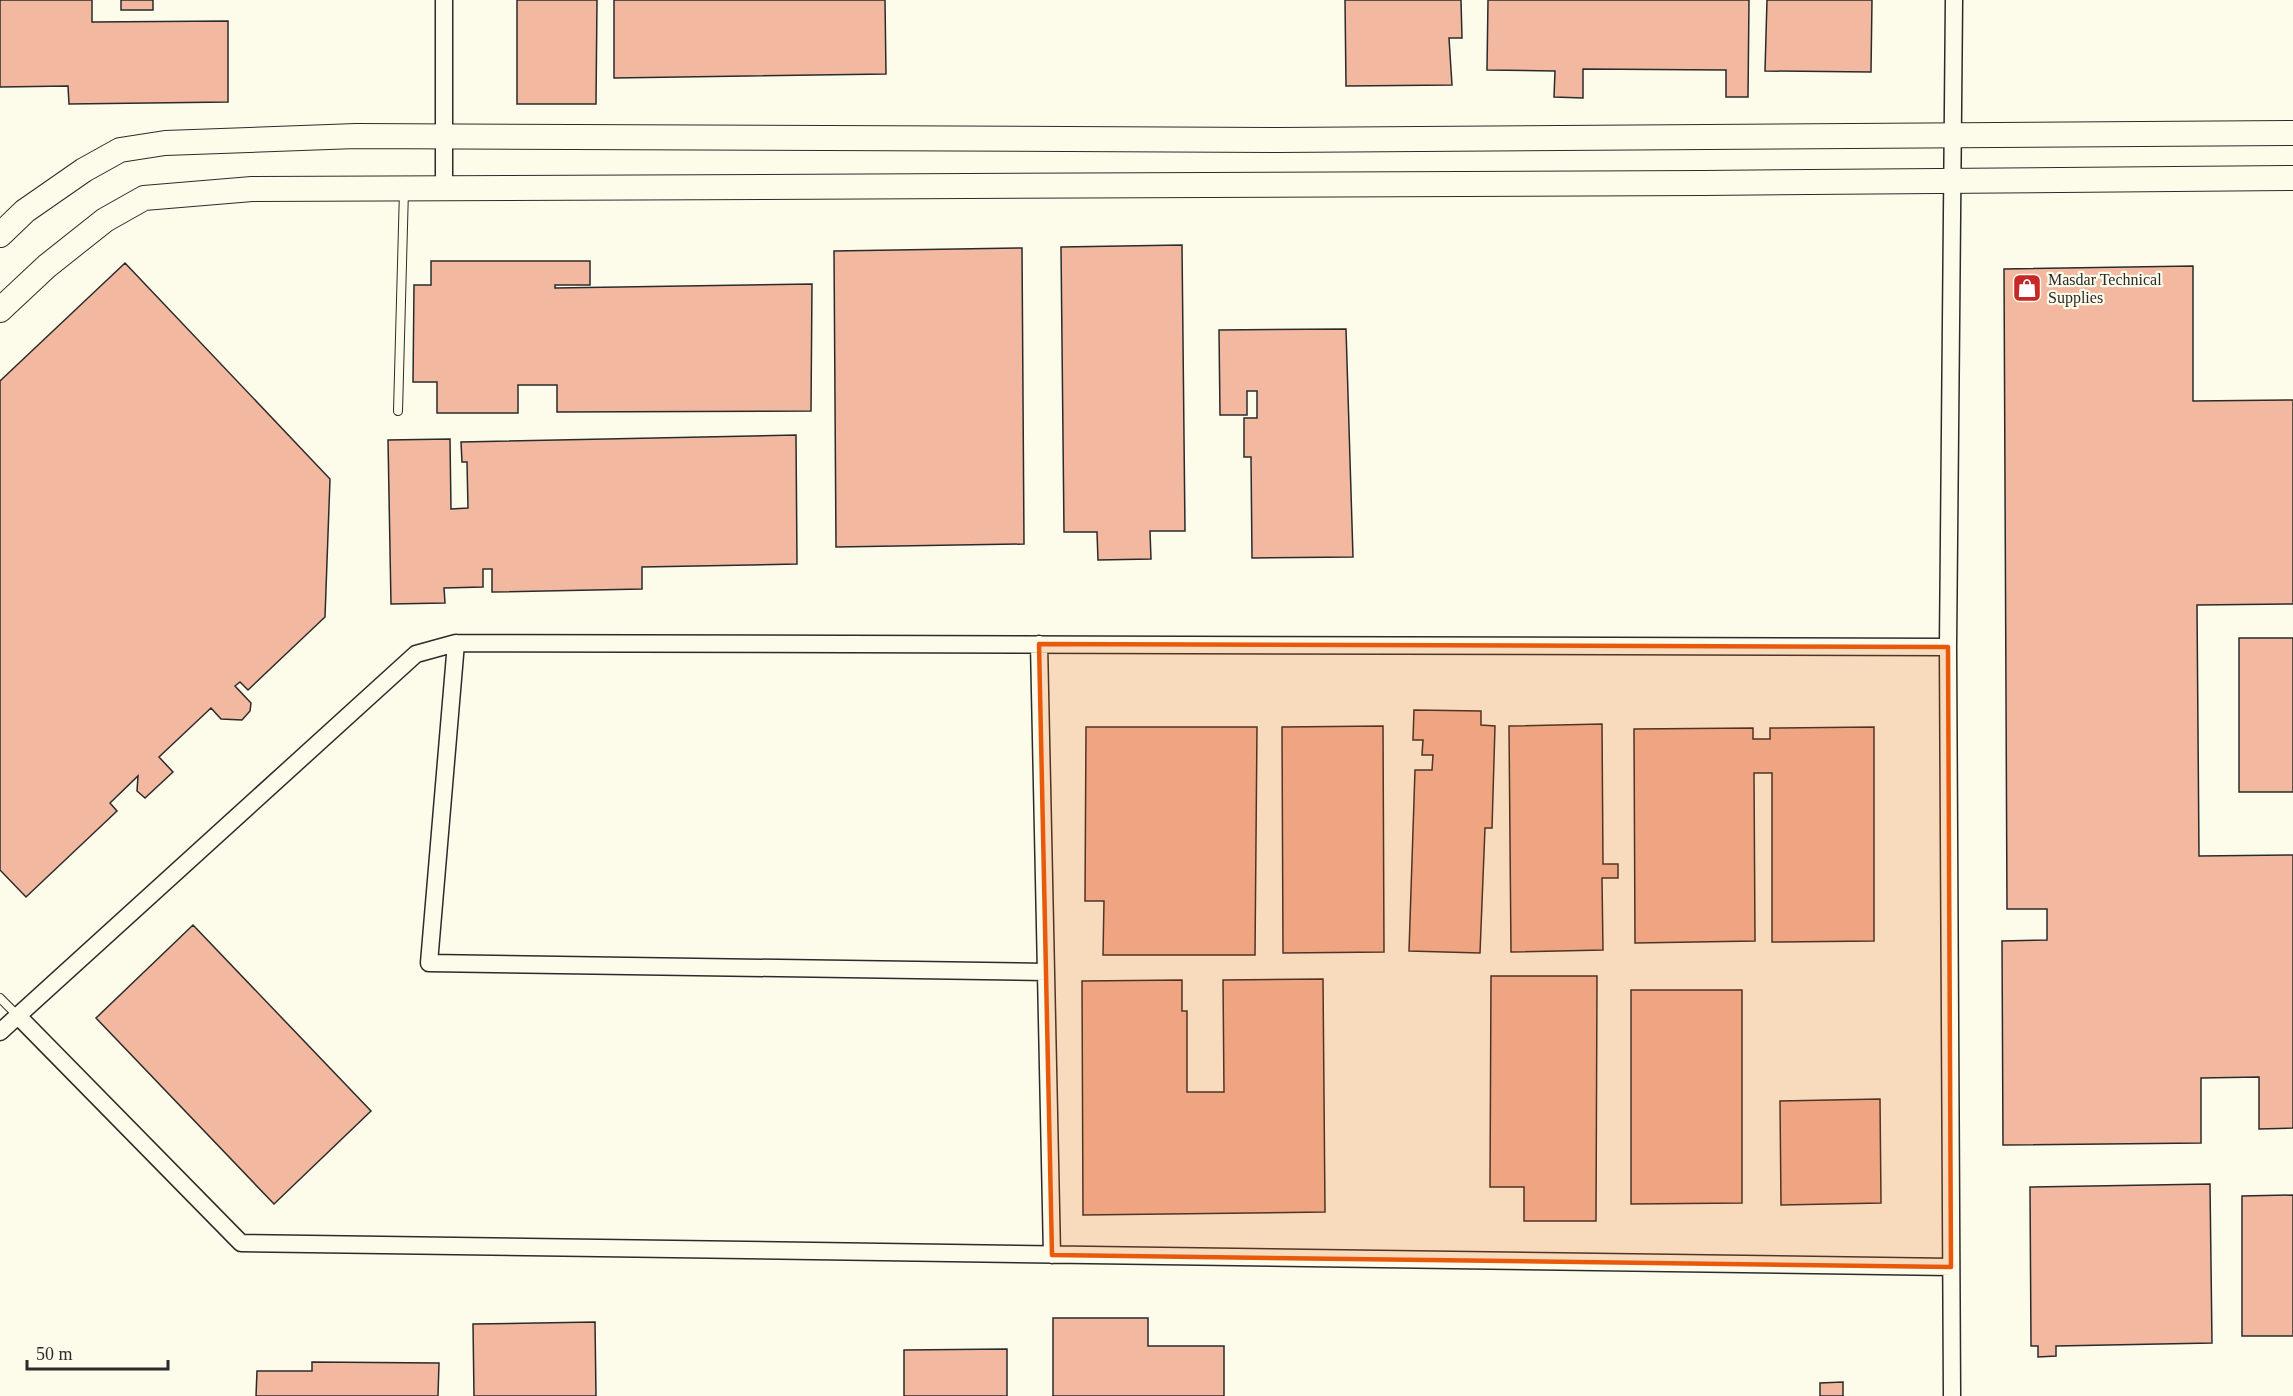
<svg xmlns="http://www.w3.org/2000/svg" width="2293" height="1396" font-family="Georgia,serif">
<rect width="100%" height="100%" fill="#fdfbea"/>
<path fill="#f2b8a0" stroke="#2b2b2b" stroke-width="1.5" d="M0 0H92V22L228 21V102L69 104 68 86 0 87Z
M121 0H153V10H121Z
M517 0H597L596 104H517Z
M614 0H885L886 74 614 78Z
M1345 0H1461L1462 38H1449L1452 85 1346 86Z
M1488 0H1749L1748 97H1726V70L1583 69V98L1554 97 1555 71 1487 70Z
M1767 0H1872L1871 72 1765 71Z
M1182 245 1185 531H1150L1151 559 1098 560 1097 532H1064L1061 247Z
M1022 248 1024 544 836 547 834 251Z
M431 261H590V285H555V288L812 284 811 411 557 412V385H518V413H437V382H413L414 285H431Z
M125 263 330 479 325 617 248 690 240 682 235 686 251 703 250 711 242 720 221 719 211 708 159 757 173 772 145 798 137 791 138 776 110 803 117 811 26 897 0 870V381Z
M2193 266V401L2293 400V604L2197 605 2199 856 2293 855V1128L2259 1129V1077L2201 1078V1143L2003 1145 2002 941 2047 940V909H2007L2004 269Z
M1346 329 1353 557 1252 558 1251 457H1244V418H1257V391H1247V415H1220L1219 330Z
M796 435 797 564 642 567V589L492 592V569H483V587L444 588 445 603 391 604 388 440 450 439 451 509 468 508 467 462H462L461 442Z
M2239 638H2293V792H2239Z
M1414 710 1481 711V725L1495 726 1492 828H1485L1480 953 1409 951 1415 770H1432L1433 755H1422L1423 740H1413Z
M1602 724 1603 864H1618V878H1602L1603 950 1511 952 1509 726Z
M1383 726 1384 952 1283 953 1282 727Z
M1086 727H1257L1255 955H1103L1104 901H1085Z
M1874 727V941L1772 942V773H1754L1755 941 1635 943 1634 729 1753 728V739H1770V728Z
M193 925 371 1111 274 1204 96 1018Z
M1491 976H1597L1596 1221H1524V1187H1490Z
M1323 979 1325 1212 1083 1215 1082 981 1182 980V1011H1187V1092H1224L1223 980Z
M1631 990H1742V1203L1631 1204Z
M1880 1099 1881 1203 1781 1205 1780 1101Z
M2210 1184 2212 1343 2056 1346V1356L2038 1357V1346H2031L2030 1187Z
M2293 1195V1336H2242V1196Z
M1053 1318H1148V1346H1224V1396H1053Z
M595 1322 596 1396H474L473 1324Z
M1007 1349V1396H904V1350Z
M312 1362 439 1363 438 1396H256L257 1371H312Z
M1843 1382V1396H1820V1383Z"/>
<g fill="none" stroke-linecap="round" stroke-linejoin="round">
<g stroke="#2b2b2b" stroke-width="10">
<path id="service" d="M398 411 404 190
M0 998 17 1015"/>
</g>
<g stroke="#2b2b2b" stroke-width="19">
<path id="minor" d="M444 188V0
M456 643 429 963 1046 972
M1039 644 1052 1255
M17 1015 241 1243 1951 1267
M0 1032 416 654 456 643 1948 647
M1952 1396 1948 647 1954 0"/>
</g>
<g stroke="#2b2b2b" stroke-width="26">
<path id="secondary" d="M0 235 25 211 84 170 120 150 165 143 356 136 1278 140 2293 133
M0 310 47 266 105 220 144 198 252 189 1703 183 2293 178"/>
</g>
<use href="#service" stroke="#fdfbea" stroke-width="8"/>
<use href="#minor" stroke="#fdfbea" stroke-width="16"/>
<use href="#secondary" stroke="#fdfbea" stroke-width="24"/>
</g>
<path fill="#e8590c" fill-opacity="0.2" stroke="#e8590c" stroke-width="4.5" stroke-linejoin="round" d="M1039 644 1948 647 1951 1267 1052 1255Z"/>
<defs>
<g id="shop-square" transform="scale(1.5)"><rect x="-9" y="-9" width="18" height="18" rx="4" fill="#c62828" stroke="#fdfbea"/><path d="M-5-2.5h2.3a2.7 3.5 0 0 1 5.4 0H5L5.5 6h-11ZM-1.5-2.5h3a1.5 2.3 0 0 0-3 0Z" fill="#fff"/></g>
</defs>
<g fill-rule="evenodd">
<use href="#shop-square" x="2027" y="288"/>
</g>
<g text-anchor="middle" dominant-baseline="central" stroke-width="4.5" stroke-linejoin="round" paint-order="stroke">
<g font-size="16" fill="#2b2b2b" stroke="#fdfbea" text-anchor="start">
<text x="2048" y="279">Masdar Technical<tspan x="2048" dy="18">Supplies</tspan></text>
</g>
</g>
<path d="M27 1360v9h141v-9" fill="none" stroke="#2b2b2b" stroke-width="3"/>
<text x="36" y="1360" font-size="18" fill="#2b2b2b" stroke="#fdfbea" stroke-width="4.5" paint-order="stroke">50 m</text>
</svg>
